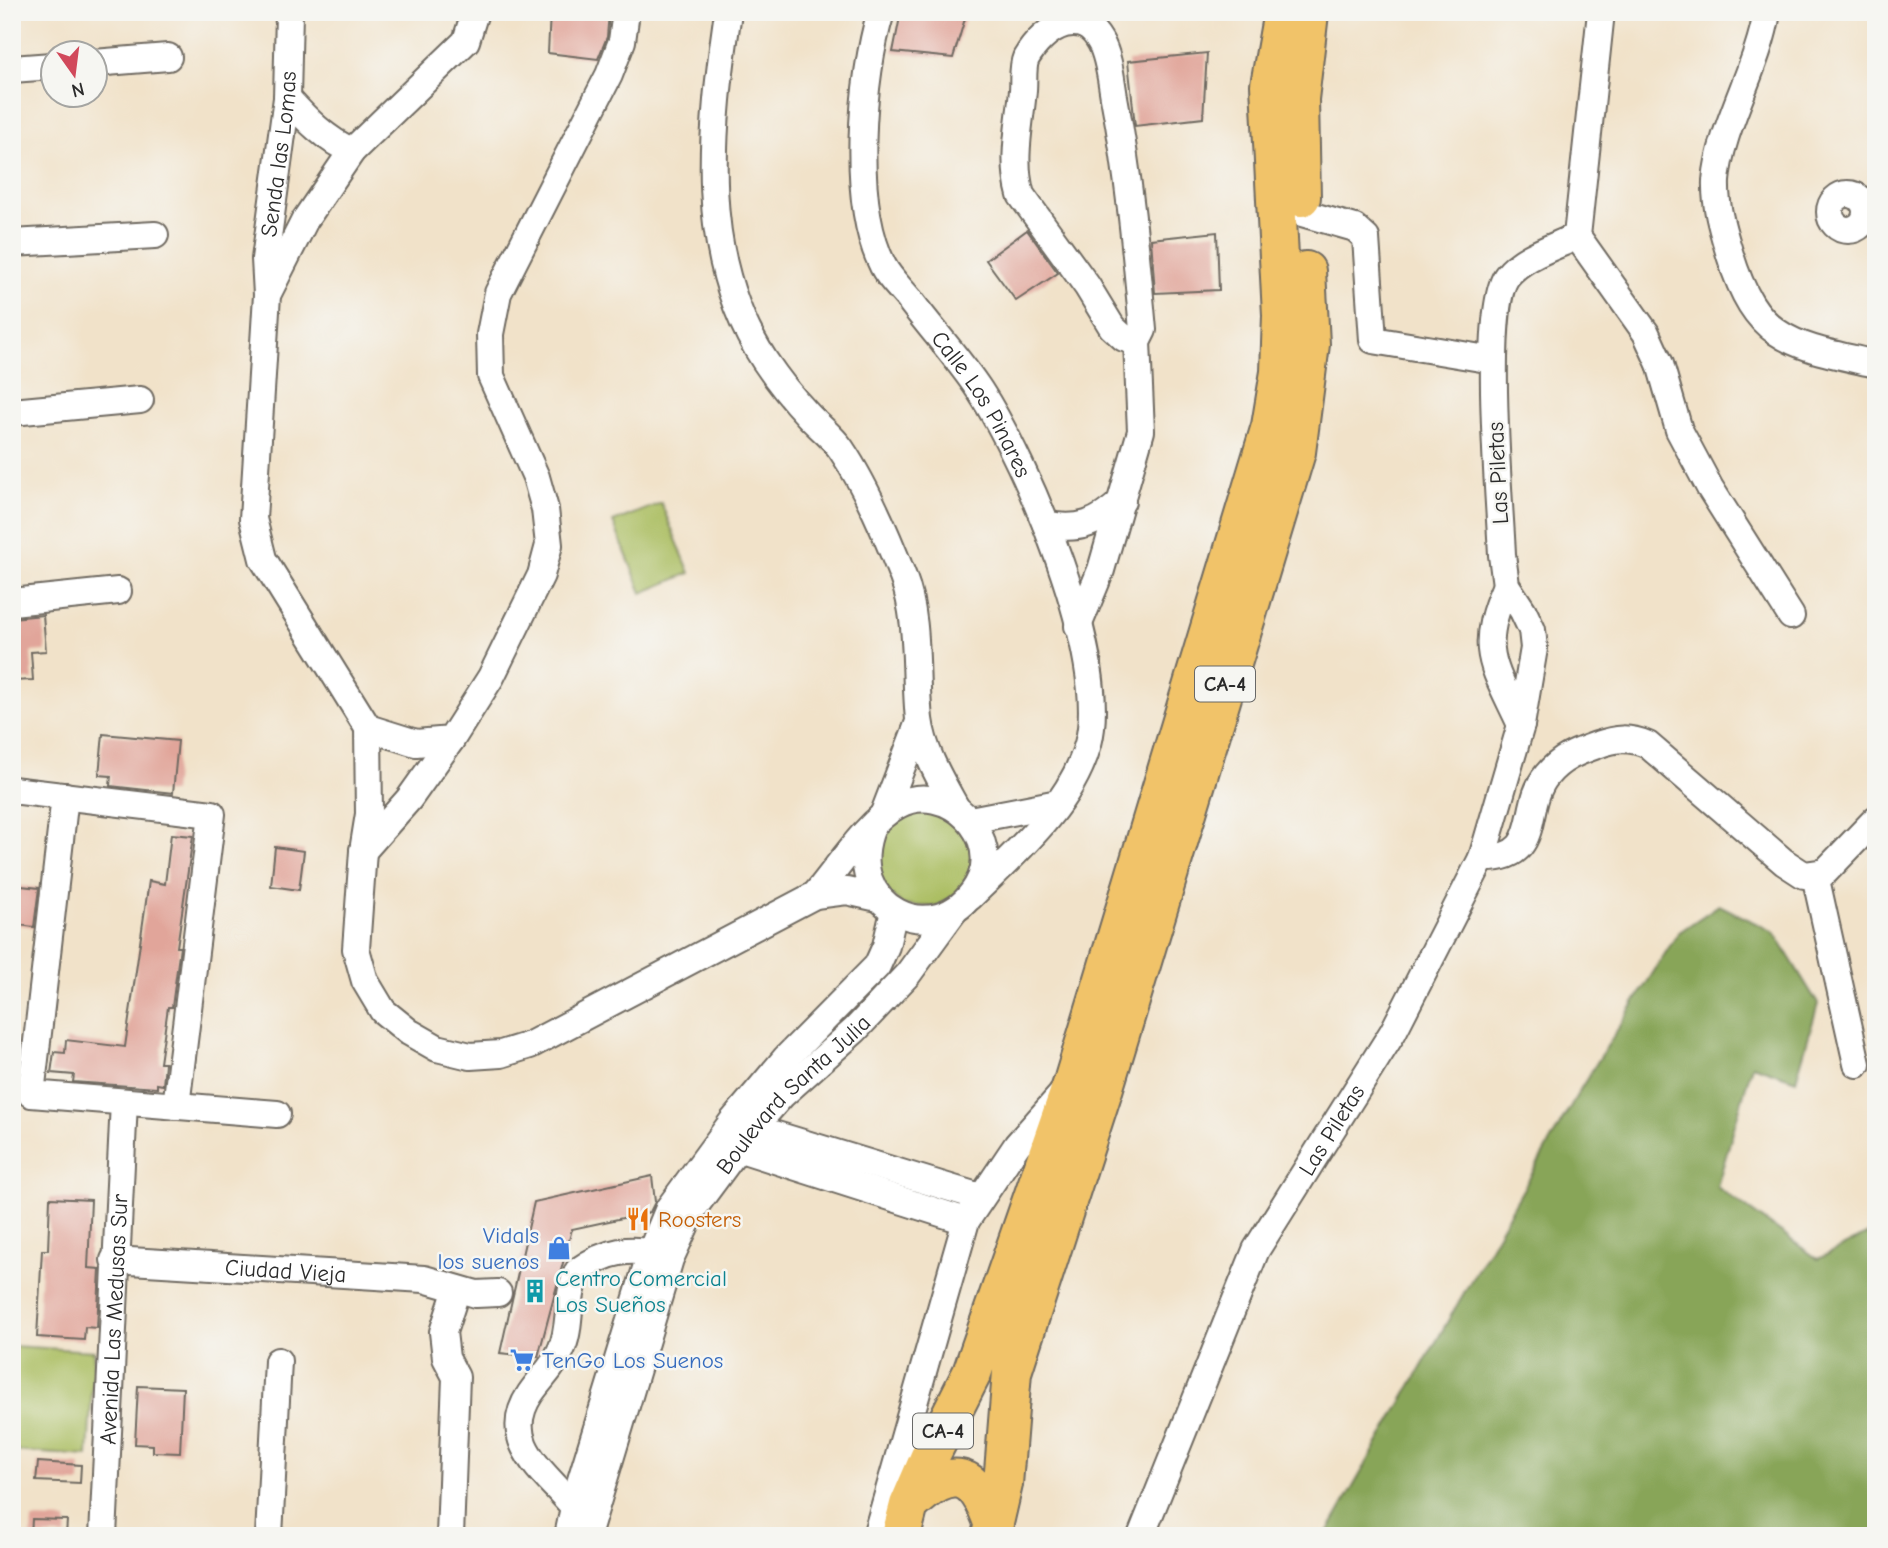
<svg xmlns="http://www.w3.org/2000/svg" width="1888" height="1548" font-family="'Comic Neue',sans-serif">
<rect width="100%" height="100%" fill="#f6f6f2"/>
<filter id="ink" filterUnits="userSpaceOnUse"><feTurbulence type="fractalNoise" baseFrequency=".0143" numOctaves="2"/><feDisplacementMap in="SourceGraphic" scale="14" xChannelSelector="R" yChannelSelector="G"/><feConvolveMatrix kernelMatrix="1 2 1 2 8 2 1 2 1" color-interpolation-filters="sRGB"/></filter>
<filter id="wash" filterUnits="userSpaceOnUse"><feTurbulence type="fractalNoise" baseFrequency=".00686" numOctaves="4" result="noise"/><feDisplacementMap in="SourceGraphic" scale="28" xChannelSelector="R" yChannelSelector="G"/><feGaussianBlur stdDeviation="1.57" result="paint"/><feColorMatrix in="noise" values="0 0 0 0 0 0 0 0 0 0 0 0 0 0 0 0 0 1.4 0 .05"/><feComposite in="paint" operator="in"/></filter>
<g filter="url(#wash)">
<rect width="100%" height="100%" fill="#f1e2c9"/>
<path fill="#abbe62" stroke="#6b7446" stroke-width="2" d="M661 503 690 573 642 593 613 522Z
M923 807 964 827 975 858 964 889 936 907 903 905 879 884C874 828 872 832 923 807Z
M12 1346 94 1351 88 1456 12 1451Z"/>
<path fill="#88a558" stroke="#5a6842" stroke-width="2" d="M1719 905 1774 932 1818 1004 1796 1080 1752 1065 1717 1187 1818 1259 1876 1230V1536H1325L1581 1088 1678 933Z"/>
<g id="blocks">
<path fill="#e1a59a" d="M550 12H609L607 37 598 59 548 53Z
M901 12H967L953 58 893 52Z
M1207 53 1203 118 1135 126 1128 61Z
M1027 230 1058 273 1016 301 986 260Z
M1217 232 1219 290 1155 293 1151 239Z
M43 615 46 651 31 652 33 680 12 681V618Z
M103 734 178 741 173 793 110 786 111 776 99 775Z
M171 834 193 836 177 947H180L172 1007H168L160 1063H165L163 1085 157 1084V1088L73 1082 74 1075 51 1073 54 1052 65 1053 66 1040 125 1047 149 881 165 884Z
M275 847 304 851 299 890 271 886Z
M12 885 39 888 34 927 12 924Z
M652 1176 655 1202 650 1212 572 1229 538 1357 500 1353 534 1202Z
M50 1198 91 1200 88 1268 100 1269 97 1328 85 1327 84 1340 37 1337 42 1250H48Z
M138 1386 183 1388 180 1453 153 1452V1445L135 1444Z
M38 1462 81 1465 80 1483 36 1481Z
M32 1519 67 1520 66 1536H31Z"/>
</g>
</g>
<g filter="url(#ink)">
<use href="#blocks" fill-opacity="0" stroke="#706b62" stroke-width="2"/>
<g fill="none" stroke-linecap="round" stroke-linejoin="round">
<g stroke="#706b62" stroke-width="30">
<g id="minor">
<path d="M475 12 466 41 352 151 305 220 267 295 253 519 263 559 368 728 369 814 363 851 356 949 365 981 383 1011 409 1032 437 1048 470 1056 501 1054 530 1045 815 895 847 891 878 898"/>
<path d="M728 12C711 129 696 257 765 361 777 379 792 398 808 415 818 426 832 436 841 449 864 483 888 538 903 577 920 621 914 673 919 719 923 751 940 779 955 806"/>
<path id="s1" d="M881 12C861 77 851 204 883 266 889 278 901 289 909 299 932 330 959 359 980 391 1027 463 1111 660 1088 744 1071 806 1014 854 970 897"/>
<path d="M1601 12 1577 236 1646 333 1660 364 1679 430 1710 488 1791 616"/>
<path d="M1767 12C1759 66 1720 128 1716 181 1715 207 1723 231 1730 255 1757 343 1793 345 1876 364"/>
<path d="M94 63 168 57"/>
<path d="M12 69 52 66"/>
<path d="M287 98C306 119 326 140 352 151"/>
<circle cx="1848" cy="212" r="18"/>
<path d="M1302 213 1355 228 1366 238 1373 340 1493 360"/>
<path d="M12 243 155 235"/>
<path id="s2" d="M267 295 265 259 287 98 289 12"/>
<path d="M12 412 140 400"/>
<path d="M1046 524C1078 532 1099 523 1122 501"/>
<path d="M1506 585C1477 651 1493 664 1521 725"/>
<path d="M12 602 118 591"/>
<path d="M1078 626 1101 570 1141 431 1137 342 1143 330C1136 252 1129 174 1114 97 1111 80 1109 56 1100 41 1092 27 1081 20 1065 24 1049 28 1034 44 1026 58 1022 67 1024 80 1023 90 1020 125 1011 160 1021 195L1087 286 1112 327 1124 338 1137 342"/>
<path d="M368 728 416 743 451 740 491 677 541 575 549 545 545 509 536 477 491 376 490 334 498 293 609 75 622 41 626 12"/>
<path d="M12 790 212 814 176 1106"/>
<path d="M65 796 31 1094 277 1114"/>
<path d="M884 813 919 722"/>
<path d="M970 820 1058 803"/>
<path d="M363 851 409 799 451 740"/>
<path d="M1482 858C1545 860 1520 807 1547 775 1561 758 1577 752 1597 745 1617 738 1629 737 1648 745L1784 862 1804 875 1825 872 1876 819"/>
<path d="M1815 875 1857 1064"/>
<path d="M815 895C837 869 868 821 898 805 946 779 1006 837 977 886 936 954 840 907 872 827"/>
<path d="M737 1123 980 1197"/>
<path d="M722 1143 966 1221"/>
<path id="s3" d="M114 1260 424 1279 476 1294 498 1293"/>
<path d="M574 1507C546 1473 498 1442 530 1394 540 1379 554 1367 561 1350 572 1328 565 1299 578 1271 606 1251 632 1245 665 1257"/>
<path id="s4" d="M103 1536 124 1102"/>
<path d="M269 1536 278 1361"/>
<path d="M450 1536 456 1377 446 1358 443 1332 457 1289"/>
<path d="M568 1536 577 1493 651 1252 669 1208 732 1122 786 1058 877 966 886 946 894 911"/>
<path id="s5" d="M587 1536 670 1259 693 1209 753 1128 782 1095 855 1030 908 974 954 911"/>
<path d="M876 1536 966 1221 1017 1145 1062 1094"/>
<path id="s6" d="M1141 1536 1256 1250 1393 1032 1482 858 1521 725 1534 648 1532 630 1523 611 1506 585 1502 555C1500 505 1482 309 1507 276 1523 256 1555 247 1577 236"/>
</g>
</g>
<g stroke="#706b62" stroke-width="42">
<path id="highway" d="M1301 197 1299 99 1309 13
M909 1505C952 1464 976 1470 994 1526
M901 1536 909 1505 931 1454 972 1373 1073 1082 1271 426 1280 372 1282 315 1270 85 1283 12
M991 1536 1003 1484 1012 1372 1104 1087 1296 452 1310 344 1306 271"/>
</g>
<use href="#minor" stroke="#fff" stroke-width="26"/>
<use href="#highway" stroke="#f1c369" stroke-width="38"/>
</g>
</g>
<defs>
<g id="restaurant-bare" transform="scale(1.89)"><path d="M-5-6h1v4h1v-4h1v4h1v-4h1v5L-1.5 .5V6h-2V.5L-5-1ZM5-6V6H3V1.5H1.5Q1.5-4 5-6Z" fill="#e8710a" stroke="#f6f6f2" stroke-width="2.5" paint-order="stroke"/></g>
<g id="shop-bare" transform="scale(1.89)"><path d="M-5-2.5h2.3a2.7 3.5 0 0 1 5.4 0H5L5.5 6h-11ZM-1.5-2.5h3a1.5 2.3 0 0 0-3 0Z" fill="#3f7fe0" stroke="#f6f6f2" stroke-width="2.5" paint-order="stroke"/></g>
<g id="building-bare" transform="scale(1.89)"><path d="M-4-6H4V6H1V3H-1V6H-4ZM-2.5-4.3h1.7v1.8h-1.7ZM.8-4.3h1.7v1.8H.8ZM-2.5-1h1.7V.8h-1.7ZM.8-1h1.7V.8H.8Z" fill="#0f9aa8" stroke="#f6f6f2" stroke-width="2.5" paint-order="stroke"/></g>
<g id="supermarket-bare" transform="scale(1.89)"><path d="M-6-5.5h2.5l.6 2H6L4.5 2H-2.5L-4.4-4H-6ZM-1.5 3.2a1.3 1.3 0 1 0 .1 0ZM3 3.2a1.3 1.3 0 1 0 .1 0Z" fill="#3f7fe0" stroke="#f6f6f2" stroke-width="2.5" paint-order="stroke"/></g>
</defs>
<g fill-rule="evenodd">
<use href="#restaurant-bare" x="638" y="1219"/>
<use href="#shop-bare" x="559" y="1248"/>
<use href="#building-bare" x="535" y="1291"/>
<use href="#supermarket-bare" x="522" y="1360"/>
</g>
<g text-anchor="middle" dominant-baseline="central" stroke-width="5" stroke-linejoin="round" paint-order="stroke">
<g fill="#f6f6f2" stroke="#686867" stroke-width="2">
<rect x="1195" y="666.5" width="60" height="35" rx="5"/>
<rect x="913" y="1413.5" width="60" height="35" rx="5"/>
</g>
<g font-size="21" font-weight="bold" fill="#2b2b2b">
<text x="1225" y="684">CA-4</text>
<text x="943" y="1431">CA-4</text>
</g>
<g font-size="23" fill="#2b2b2b" stroke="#f6f6f2">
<text stroke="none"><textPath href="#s2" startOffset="142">Senda las Lomas</textPath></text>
<text stroke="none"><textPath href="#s1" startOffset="429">Calle Los Pinares</textPath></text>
<text transform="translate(1498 473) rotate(-93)">Las Piletas</text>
<text stroke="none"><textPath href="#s5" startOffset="497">Boulevard Santa Julia</textPath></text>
<text stroke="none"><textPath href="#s6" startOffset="450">Las Piletas</textPath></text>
<text stroke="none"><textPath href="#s3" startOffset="172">Ciudad Vieja</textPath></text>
<text stroke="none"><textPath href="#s4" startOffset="217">Avenida Las Medusas Sur</textPath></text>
</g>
<g font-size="23" fill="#c56008" stroke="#f6f6f2" text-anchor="start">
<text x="658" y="1219">Roosters</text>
</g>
<g font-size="23" fill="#366cbe" stroke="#f6f6f2" text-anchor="end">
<text x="539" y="1235">Vidals<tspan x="539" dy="26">los suenos</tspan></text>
<text x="542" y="1360" text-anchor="start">TenGo Los Suenos</text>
</g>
<g font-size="23" fill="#0d838f" stroke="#f6f6f2" text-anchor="start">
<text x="555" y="1278">Centro Comercial<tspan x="555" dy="26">Los Sueños</tspan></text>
</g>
</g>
<rect width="1888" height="1548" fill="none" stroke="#f6f6f2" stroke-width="42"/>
<g transform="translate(74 74) rotate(166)"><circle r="33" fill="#f6f6f2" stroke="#a5a5a2" stroke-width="2"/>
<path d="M0-5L12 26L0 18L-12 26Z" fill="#d1495b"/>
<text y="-10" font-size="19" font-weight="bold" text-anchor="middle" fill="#2b2b2b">N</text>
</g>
</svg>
